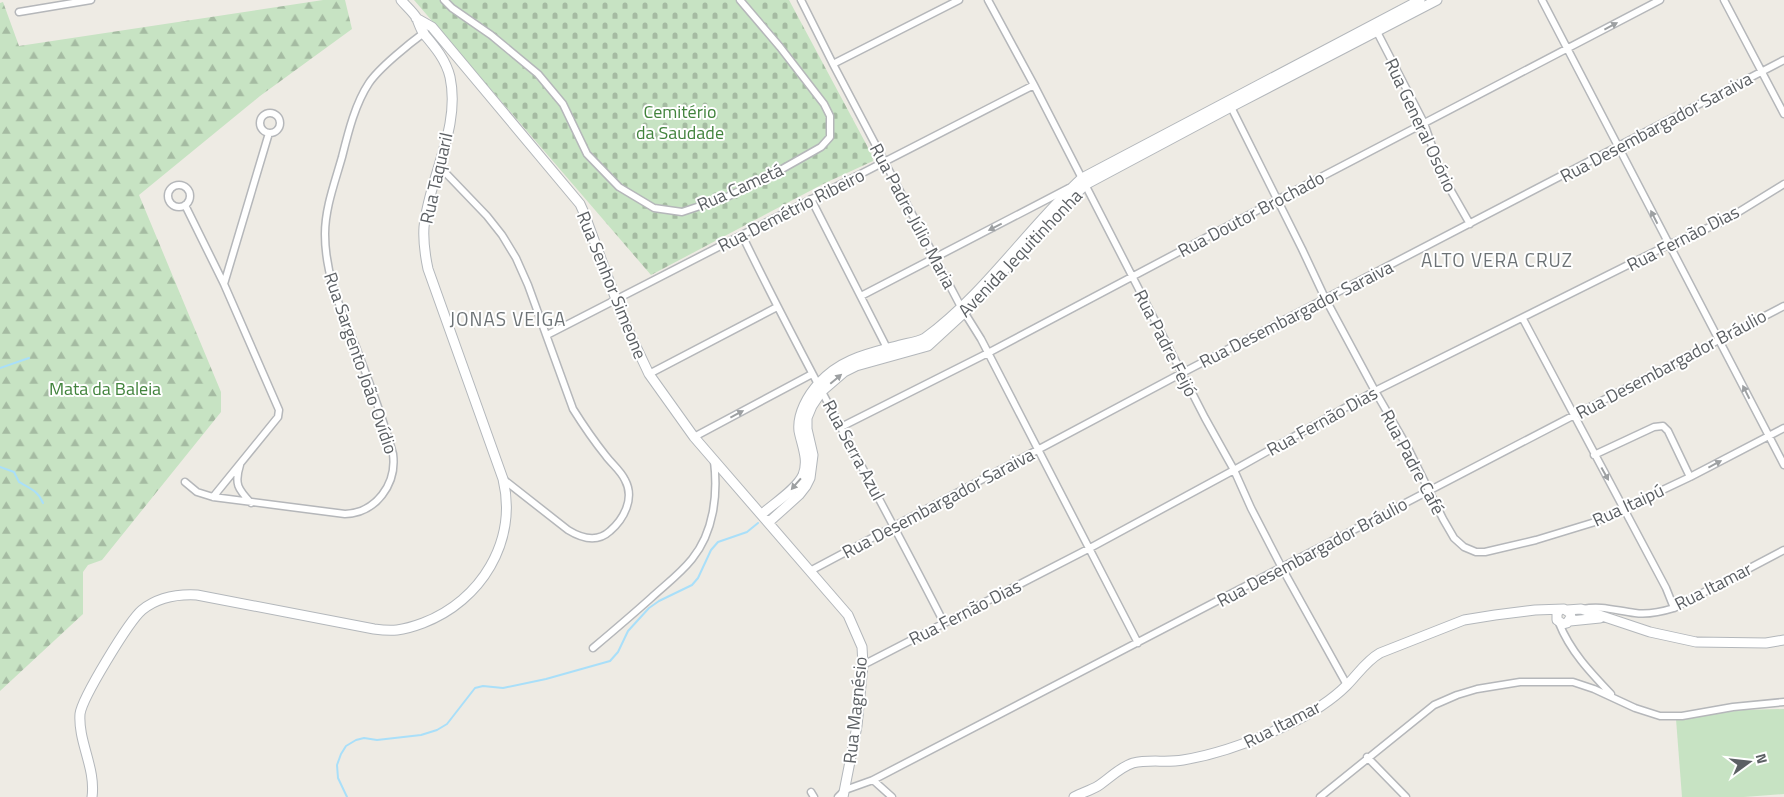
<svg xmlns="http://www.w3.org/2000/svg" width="1784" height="797" font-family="'Titillium Web',sans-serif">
<defs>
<pattern id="forest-firs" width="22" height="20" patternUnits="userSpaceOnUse" patternTransform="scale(1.25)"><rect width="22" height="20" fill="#c7e3c3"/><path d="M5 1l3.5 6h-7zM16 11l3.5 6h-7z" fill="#a5bba2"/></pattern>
<pattern id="cemetery-stones" width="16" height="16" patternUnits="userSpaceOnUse" patternTransform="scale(1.25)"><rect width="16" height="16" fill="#c7e3c3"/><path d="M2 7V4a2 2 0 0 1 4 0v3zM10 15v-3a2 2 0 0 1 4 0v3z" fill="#a5bba2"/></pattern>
</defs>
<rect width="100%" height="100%" fill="#eeebe4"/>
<path fill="#c7e3c3" d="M1784 709V794L1744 797H1682L1676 719 1743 710Z"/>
<path fill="url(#forest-firs)" d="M323 0H345L352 29 260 96 139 195 221 392V412L102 560 88 565 83 572V614L0 691V3L3 2 19 46Z"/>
<path fill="url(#cemetery-stones)" d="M414 0H789L872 155 873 161 823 184 651 275Z"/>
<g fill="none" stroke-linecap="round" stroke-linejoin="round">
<path stroke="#a9dff9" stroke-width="2" d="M0 368 29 358
M0 467 14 472 19 482C30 488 38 491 43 503
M347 797 338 778 337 765 341 754 346 746 356 740 364 738 377 740 421 735 437 730 447 724 475 688 483 686 503 688 546 679 610 661 618 652 628 631 649 608 659 601 692 585 698 578 711 550 718 542 747 532 758 523"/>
<g stroke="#b5b7ba" stroke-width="9">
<path id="street" d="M444 0 452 8 491 35 538 74 563 104 587 154 619 187 654 208 682 212 727 197 775 173 821 147 830 137V116L824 104 780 47 740 0
M801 0 833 64 961 307 981 339 1138 643
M988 0 1034 85 1205 418 1234 470 1251 508 1282 568 1347 685
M1542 0 1784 465
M1724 0 1784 114
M19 12 91 0
M1375 28 1424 123 1442 175 1470 224
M833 64 959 0
M1231 107 1302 249 1325 298 1375 391 1408 448 1443 519 1454 538 1464 547 1476 552H1485L1536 540 1595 522 1690 477 1784 428
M260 123a10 10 0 1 1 20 0a10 10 0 1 1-20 0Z
M439 166 487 216 502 235 516 258 528 285 573 409C583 425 594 441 606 456 612 464 621 471 625 480 635 498 624 519 610 531 597 543 581 538 568 530L503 479
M168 196a11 11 0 1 1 22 0a11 11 0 1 1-22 0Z
M811 199 889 352
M185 205 224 284 279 410 278 417 213 497
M742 235C805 366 878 493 944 623
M224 284 269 133
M861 296 1069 188
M1523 319 1666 588 1674 608
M547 335 1034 85
M649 374 777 307
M841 427 988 353 1277 200 1660 0
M694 437 812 374
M1594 455 1654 427 1663 426 1668 431 1690 477
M240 465C234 484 238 489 251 503
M185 482 197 492 213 497 345 514C376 513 397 484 393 454 383 417 369 382 356 347 341 310 325 275 325 234 325 208 335 182 342 157 348 133 355 104 369 83 379 68 410 43 425 32
M810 571 1182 373 1784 60
M1583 609C1601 605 1617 611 1635 613 1648 615 1661 612 1674 608L1784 550
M1559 623C1570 651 1591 673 1611 694
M593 648C612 632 632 615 651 598 665 585 680 574 692 559 714 532 718 494 714 461
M863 665 1090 548 1234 470 1375 391 1668 245 1724 221 1784 184
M1367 757 1406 797
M873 780 892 797
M811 792 814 797
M838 797 845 790 873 780 1784 306
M1320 797 1434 705 1457 695 1477 689 1520 682H1573L1594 689 1635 708 1660 716H1682L1733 707 1784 702"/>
</g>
<g stroke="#b3b7bb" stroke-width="11">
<path id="secondary" d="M416 18 432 27 580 204 584 213 624 321 649 374 694 437 848 615 862 647 863 665 857 726 843 797
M762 514C773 504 797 489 803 475 809 460 802 446 799 431 797 414 808 395 819 383 842 358 868 354 900 345 908 343 918 342 925 338 984 295 1028 228 1082 178L1420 0
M769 522 799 495 806 486 810 478 813 455 807 429V418L812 406 822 391 844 372 856 366 928 346 965 312 1053 217 1085 185 1231 107 1437 0
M1567 610 1581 609 1650 632 1696 642 1766 643 1784 640
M1570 621 1600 618
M92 797C96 768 78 742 80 714 82 698 129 621 142 610 157 598 178 594 197 595L374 629C381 630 389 631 397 630 405 629 415 626 423 623 481 601 518 541 503 479L428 269C425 255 423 242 424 227 429 177 461 128 450 77 446 60 435 47 424 34 420 29 419 23 416 17 412 11 406 6 401 0
M1074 797C1082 793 1091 790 1098 786 1110 778 1120 767 1133 763 1149 759 1167 763 1183 760 1219 754 1254 741 1287 725 1308 715 1331 701 1347 685 1358 674 1366 661 1380 653L1464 620 1495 615 1535 610 1564 609 1570 613 1571 617 1567 623 1563 624 1557 620V613L1560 610"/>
</g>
<use href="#street" stroke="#fff" stroke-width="6"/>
<use href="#secondary" stroke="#fff" stroke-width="9"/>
</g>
<defs><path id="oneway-solid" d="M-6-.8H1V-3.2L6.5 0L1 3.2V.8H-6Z" transform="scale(1.25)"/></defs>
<g fill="#9da0a2">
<use href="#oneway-solid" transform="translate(1611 26) rotate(-28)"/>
<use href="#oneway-solid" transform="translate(1654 217) rotate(-117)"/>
<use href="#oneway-solid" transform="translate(995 227) rotate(153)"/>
<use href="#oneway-solid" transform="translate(836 379) rotate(-40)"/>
<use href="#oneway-solid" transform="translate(1746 392) rotate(-117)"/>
<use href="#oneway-solid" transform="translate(737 414) rotate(-28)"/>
<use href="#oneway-solid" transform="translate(1715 464) rotate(-28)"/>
<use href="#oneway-solid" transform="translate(1605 474) rotate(61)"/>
<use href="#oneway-solid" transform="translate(796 484) rotate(131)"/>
</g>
<g text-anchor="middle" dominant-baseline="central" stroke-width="4" stroke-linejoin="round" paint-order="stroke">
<g font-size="18" fill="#41833c" stroke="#fff">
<text x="680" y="111">Cemitério<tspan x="680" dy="21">da Saudade</tspan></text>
<text x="105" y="388">Mata da Baleia</text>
</g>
<g font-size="18" fill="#5c6064" stroke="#fff">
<text transform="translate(1421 125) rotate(65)">Rua General Osório</text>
<text transform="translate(1656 127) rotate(-28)">Rua Desembargador Saraiva</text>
<text transform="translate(436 178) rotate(-77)">Rua Taquaril</text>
<text transform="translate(740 187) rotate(-24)">Rua Cametá</text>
<text transform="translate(791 210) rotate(-27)">Rua Demétrio Ribeiro</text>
<text transform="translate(1251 214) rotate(-28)">Rua Doutor Brochado</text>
<text transform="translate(913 216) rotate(62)">Rua Padre Júlio Maria</text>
<text transform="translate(1683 238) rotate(-27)">Rua Fernão Dias</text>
<text transform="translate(1020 253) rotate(-46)">Avenida Jequitinhonha</text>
<text transform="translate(612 285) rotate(68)">Rua Senhor Simeone</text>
<text transform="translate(1296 314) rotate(-27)">Rua Desembargador Saraiva</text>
<text transform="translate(1166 343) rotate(63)">Rua Padre Feijó</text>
<text transform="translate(361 363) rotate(71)">Rua Sargento João Ovídio</text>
<text transform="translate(1671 364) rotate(-28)">Rua Desembargador Bráulio</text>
<text transform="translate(1322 421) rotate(-29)">Rua Fernão Dias</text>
<text transform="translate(854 450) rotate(62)">Rua Serra Azul</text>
<text transform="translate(1413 462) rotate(62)">Rua Padre Café</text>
<text transform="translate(938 503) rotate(-28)">Rua Desembargador Saraiva</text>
<text transform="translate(1628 505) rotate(-25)">Rua Itaipú</text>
<text transform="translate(1312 552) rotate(-28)">Rua Desembargador Bráulio</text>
<text transform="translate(1713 586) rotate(-27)">Rua Itamar</text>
<text transform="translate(965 612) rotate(-27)">Rua Fernão Dias</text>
<text transform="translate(855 710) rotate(-84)">Rua Magnésio</text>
<text transform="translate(1282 724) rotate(-27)">Rua Itamar</text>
</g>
<g font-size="19" letter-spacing="1" fill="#6d7376" stroke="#fff">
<text x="1497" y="259">ALTO VERA CRUZ</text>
<text x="508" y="318">JONAS VEIGA</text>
</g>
</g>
<g transform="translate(1749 762) rotate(75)" stroke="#ffffff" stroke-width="4" paint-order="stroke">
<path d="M0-4L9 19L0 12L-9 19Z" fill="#5c6064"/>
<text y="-8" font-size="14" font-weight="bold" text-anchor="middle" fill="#5c6064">N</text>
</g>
</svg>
